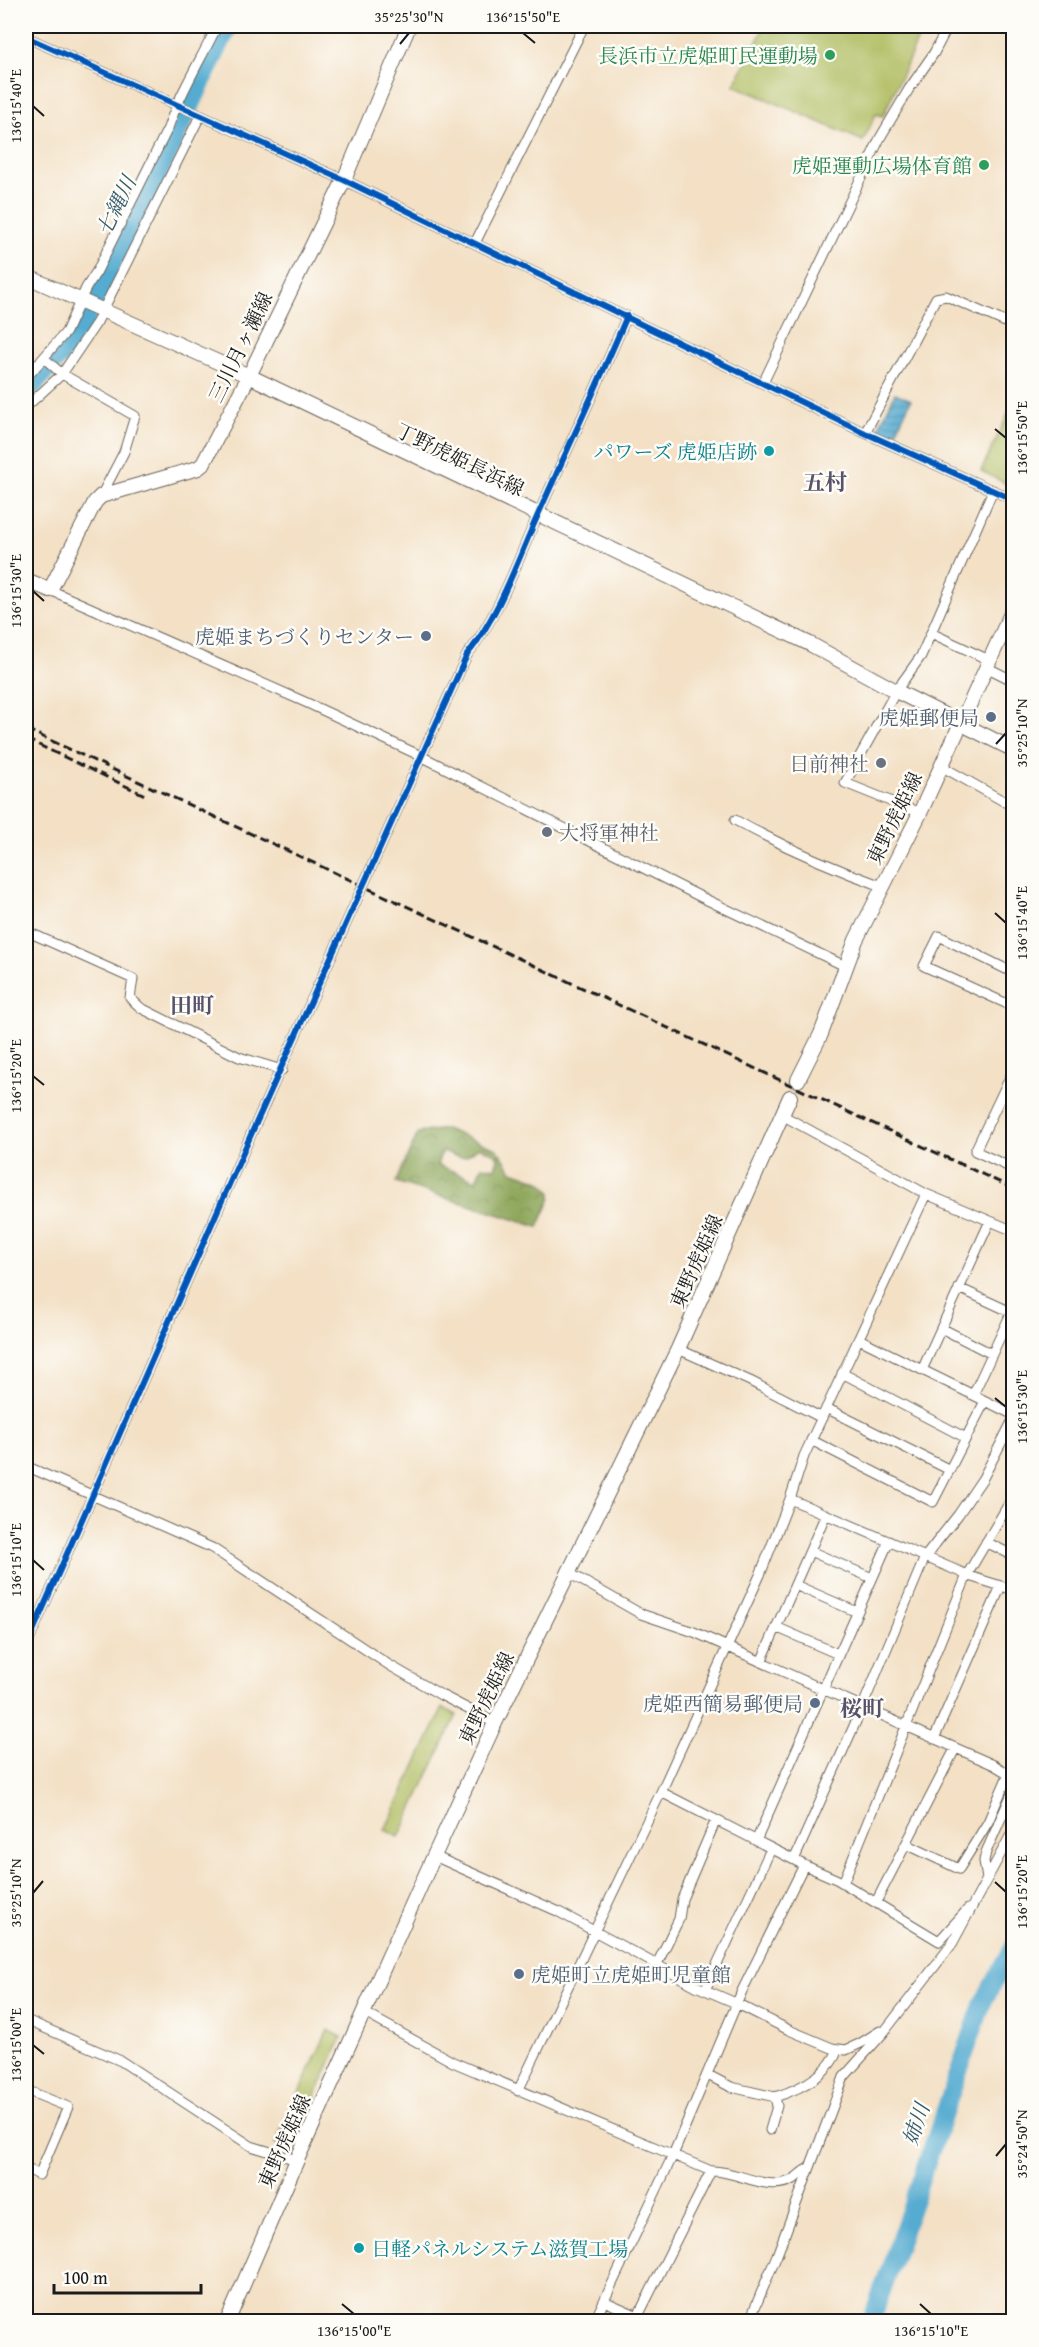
<svg xmlns="http://www.w3.org/2000/svg" width="1039" height="2347" font-family="'Gentium Book Plus','Noto Serif JP',serif">
<defs>
<pattern id="forest-crowns" width="20" height="18" patternUnits="userSpaceOnUse" patternTransform="scale(1.5)"><rect width="20" height="18" fill="#8ba456"/><path d="M2 6a3 3 0 1 1 6 0M12 15a3 3 0 1 1 6 0" fill="none" stroke="#718546"/></pattern>
<pattern id="water-rules" width="6" height="5" patternUnits="userSpaceOnUse" patternTransform="scale(1.5)"><rect width="6" height="5" fill="#54abd0"/><path d="M0 2.5h6" fill="none" stroke="#458aa8"/></pattern>
</defs>
<rect width="100%" height="100%" fill="#fdfcf7"/>
<filter id="ink" filterUnits="userSpaceOnUse"><feTurbulence type="fractalNoise" baseFrequency=".0167" numOctaves="2"/><feDisplacementMap in="SourceGraphic" scale="12" xChannelSelector="R" yChannelSelector="G"/><feConvolveMatrix kernelMatrix="1 2 1 2 8 2 1 2 1" color-interpolation-filters="sRGB"/></filter>
<filter id="wash" filterUnits="userSpaceOnUse"><feTurbulence type="fractalNoise" baseFrequency=".008" numOctaves="4" result="noise"/><feDisplacementMap in="SourceGraphic" scale="24" xChannelSelector="R" yChannelSelector="G"/><feGaussianBlur stdDeviation="1.35" result="paint"/><feColorMatrix in="noise" values="0 0 0 0 0 0 0 0 0 0 0 0 0 0 0 0 0 1.4 0 .05"/><feComposite in="paint" operator="in"/></filter>
<g filter="url(#wash)">
<rect width="100%" height="100%" fill="#f3e0c5"/>
<path fill="#afbc5f" stroke="#666c3e" stroke-width="1.5" d="M765 26H924L883 116 876 114 863 141 734 85Z
M1013 404 1014 487H1013L981 471Z
M443 1708 457 1715 399 1837 385 1830Z
M328 2030 342 2037 291 2150 275 2144Z"/>
<path fill="url(#forest-crowns)" stroke="#546039" stroke-width="1.5" fill-rule="evenodd" d="M445 1129 497 1149 512 1171 540 1181 551 1191V1198L538 1227 396 1182 418 1133ZM478 1147 496 1154 498 1159 495 1168 482 1166 476 1180 437 1165 442 1151C460 1157 463 1162 478 1147Z"/>
<path fill="url(#water-rules)" stroke="#386476" stroke-width="1.5" d="M895 393 911 400 894 436 878 429Z"/>
<g fill="none" stroke-linecap="round" stroke-linejoin="round">
<path stroke="#54abd0" stroke-width="18" d="M26 394 67 349 82 328 158 176 229 26
M871 2322 983 2002 1014 1946"/>
</g>
</g>
<g filter="url(#ink)">
<g fill="none" stroke-linecap="round" stroke-linejoin="round">
<g stroke="#676157" stroke-width="11">
<path id="street" d="M26 37 344 180 865 433 1014 500
M475 243 584 26
M44 358 62 374 135 416 124 452 101 496
M26 378 66 332 86 288 97 271 168 128C180 92 201 60 217 26
M763 383 880 138 909 89 934 53 948 26
M26 407 62 374 97 322 200 116
M865 433 936 298 946 296 1014 326
M50 590 305 702 421 756 701 897 847 967
M931 633 989 660
M986 667 1014 681
M941 766 1014 807
M920 813 845 783 896 691 921 656 993 490
M735 820C782 846 832 868 882 886
M26 931 133 979 130 998 141 1008 239 1057 282 1070
M1014 973 939 936 924 966 1014 1007
M1014 1069 975 1151 1014 1169
M782 1115 926 1194 1014 1231
M959 1288 1011 1312
M941 1328 992 1354
M859 1339 1014 1415
M678 1349 750 1381 822 1418
M922 1370 990 1221
M842 1373 966 1438
M973 1395 1014 1307
M826 1408 950 1470
M811 1440 933 1502 985 1401
M26 1466 212 1548 389 1665 441 1695 495 1723
M790 1499 804 1456 926 1194
M986 1542 1014 1556
M810 1551 872 1578
M569 1573 641 1614 694 1632 994 1765 1014 1777
M795 1585 857 1612
M776 1627 838 1654
M26 1647 253 1130 467 655C499 615 516 564 537 517 567 450 598 384 627 316
M761 1662 826 1514
M934 1739 1001 1586
M756 1841 889 1541
M906 1844 959 1869 988 1822 1009 1773
M434 1856 557 1911 696 1986 738 2004 789 2030 832 2048 846 2050 861 2043 880 2031
M794 1860 862 1708 925 1557 958 1515 983 1478 1014 1418
M804 1865 838 1880 939 1941 968 1909
M987 1879 984 1861 986 1852 1014 1789
M843 1883 967 1575 1014 1495
M876 1902 955 1749
M657 1964 679 1919 682 1899 715 1822
M705 1990 771 1849
M363 2012 453 2062 673 2155 742 1991 804 1865 661 1792
M26 2020 121 2061 251 2146 297 2160
M708 2075 731 2087 775 2097 777 2106 770 2130
M26 2090 68 2107 39 2175 26 2168
M518 2091 661 1792 760 1575 790 1499 972 1577 1014 1590
M775 2097C800 2089 829 2075 838 2049
M604 2301 673 2155 711 2171
M594 2322 604 2301 638 2316 711 2171C734 2169 769 2194 794 2179 799 2175 803 2171 809 2168
M749 2322 777 2255 844 2077 884 2032 952 1944 1014 1829"/>
</g>
<g stroke="#676157" stroke-width="16">
<path id="secondary" d="M26 276 249 376 810 644 896 691 1014 750
M26 580 50 590 95 502 101 496 198 468 203 464 249 376 344 180 409 26
M798 1080 821 1034 856 940 920 813 1014 607
M227 2322 297 2160 434 1856 495 1723 678 1349 790 1097"/>
</g>
<use href="#street" stroke="#fff" stroke-width="9"/>
<use href="#secondary" stroke="#fff" stroke-width="14"/>
<path stroke="#1c1c1c" stroke-width="3" stroke-dasharray="9 4.5" stroke-linecap="butt" d="M26 729 1014 1189
M26 739 145 795"/>
<g stroke="#fdfcf7" stroke-width="10">
<path id="cycleway" d="M26 37 344 180 865 433 1014 500
M26 1647 253 1130 467 655C499 615 516 564 537 517 567 450 598 384 627 316"/>
</g>
<use href="#cycleway" stroke="#0057b8" stroke-width="6"/>
</g>
</g>
<path fill="none" stroke="#1c1c1c" stroke-width="2" d="M523 33 535 43M400 44 409 33M33 106 44 116M995 429 1006 438M33 591 44 601M996 744 1006 733M995 913 1006 923M33 1076 44 1085M995 1398 1006 1407M33 1560 44 1570M995 1882 1006 1892M33 1893 43 1881M33 2045 44 2054M996 2156 1006 2144M342 2304 354 2314M920 2304 931 2314"/>
<g fill="#2e9e5b" stroke="#fdfcf7" stroke-width="2">
<circle cx="830" cy="55" r="6"/>
<circle cx="984" cy="165" r="6"/>
</g>
<g fill="#0f9aa8" stroke="#fdfcf7" stroke-width="2">
<circle cx="769" cy="451" r="6"/>
<circle cx="359" cy="2248" r="6"/>
</g>
<g fill="#5c6f8a" stroke="#fdfcf7" stroke-width="2">
<circle cx="426" cy="636" r="6"/>
<circle cx="991" cy="717" r="6"/>
<circle cx="815" cy="1703" r="6"/>
<circle cx="519" cy="1974" r="6"/>
</g>
<g fill="#6b7280" stroke="#fdfcf7" stroke-width="2">
<circle cx="881" cy="763" r="6"/>
<circle cx="547" cy="832" r="6"/>
</g>
<g text-anchor="middle" dominant-baseline="central" stroke-width="5" stroke-linejoin="round" paint-order="stroke">
<g font-size="20" fill="#27864d" stroke="#fdfcf7" text-anchor="end">
<text x="818" y="55">長浜市立虎姫町民運動場</text>
<text x="972" y="165">虎姫運動広場体育館</text>
</g>
<g font-size="20" fill="#1c1c1c" stroke="#fdfcf7">
<text transform="translate(240 347) rotate(-64)">三川月ヶ瀬線</text>
<text transform="translate(460 459) rotate(26)">丁野虎姫長浜線</text>
<text transform="translate(894 818) rotate(-64)">東野虎姫線</text>
<text transform="translate(696 1261) rotate(-66)">東野虎姫線</text>
<text transform="translate(486 1698) rotate(-64)">東野虎姫線</text>
<text transform="translate(284 2141) rotate(-66)">東野虎姫線</text>
</g>
<g font-size="20" fill="#0d838f" stroke="#fdfcf7" text-anchor="end">
<text x="757" y="451">パワーズ 虎姫店跡</text>
<text x="371" y="2248" text-anchor="start">日軽パネルシステム滋賀工場</text>
</g>
<g font-size="20" fill="#4e5e75" stroke="#fdfcf7" text-anchor="end">
<text x="414" y="636">虎姫まちづくりセンター</text>
<text x="979" y="717">虎姫郵便局</text>
<text x="803" y="1703">虎姫西簡易郵便局</text>
<text x="531" y="1974" text-anchor="start">虎姫町立虎姫町児童館</text>
</g>
<g font-size="20" fill="#5b616d" stroke="#fdfcf7" text-anchor="end">
<text x="869" y="763">日前神社</text>
<text x="559" y="832" text-anchor="start">大将軍神社</text>
</g>
<g font-size="21" font-style="italic" fill="#355c6d" stroke="#fdfcf7">
<text transform="translate(116 206) rotate(-64)">七縄川</text>
<text transform="translate(916 2124) rotate(-71)">姉川</text>
</g>
<g font-size="22" font-weight="bold" fill="#575269" stroke="#fdfcf7">
<text x="825" y="482">五村</text>
<text x="192" y="1005">田町</text>
<text x="862" y="1708">桜町</text>
</g>
</g>
<rect width="1039" height="2347" fill="none" stroke="#fdfcf7" stroke-width="66"/>
<path d="M54 2284v9h147v-9" fill="none" stroke="#1c1c1c" stroke-width="3"/>
<text x="63" y="2284" font-size="18" fill="#1c1c1c" stroke="#fdfcf7" stroke-width="4.5" paint-order="stroke">100 m</text>
<rect x="33" y="33" width="973" height="2281" fill="none" stroke="#1c1c1c" stroke-width="2"/>
<g font-size="15" text-anchor="middle" fill="#1c1c1c">
<text x="409" y="22">35°25'30"N</text>
<text x="523" y="22">136°15'50"E</text>
<text transform="translate(16 106) rotate(-90)" y="5">136°15'40"E</text>
<text transform="translate(1022 438) rotate(-90)" y="5">136°15'50"E</text>
<text transform="translate(16 591) rotate(-90)" y="5">136°15'30"E</text>
<text transform="translate(1022 733) rotate(-90)" y="5">35°25'10"N</text>
<text transform="translate(1022 923) rotate(-90)" y="5">136°15'40"E</text>
<text transform="translate(16 1076) rotate(-90)" y="5">136°15'20"E</text>
<text transform="translate(1022 1407) rotate(-90)" y="5">136°15'30"E</text>
<text transform="translate(16 1560) rotate(-90)" y="5">136°15'10"E</text>
<text transform="translate(1022 1892) rotate(-90)" y="5">136°15'20"E</text>
<text transform="translate(16 1893) rotate(-90)" y="5">35°25'10"N</text>
<text transform="translate(16 2045) rotate(-90)" y="5">136°15'00"E</text>
<text transform="translate(1022 2144) rotate(-90)" y="5">35°24'50"N</text>
<text x="354" y="2336">136°15'00"E</text>
<text x="931" y="2336">136°15'10"E</text>
</g>
</svg>
